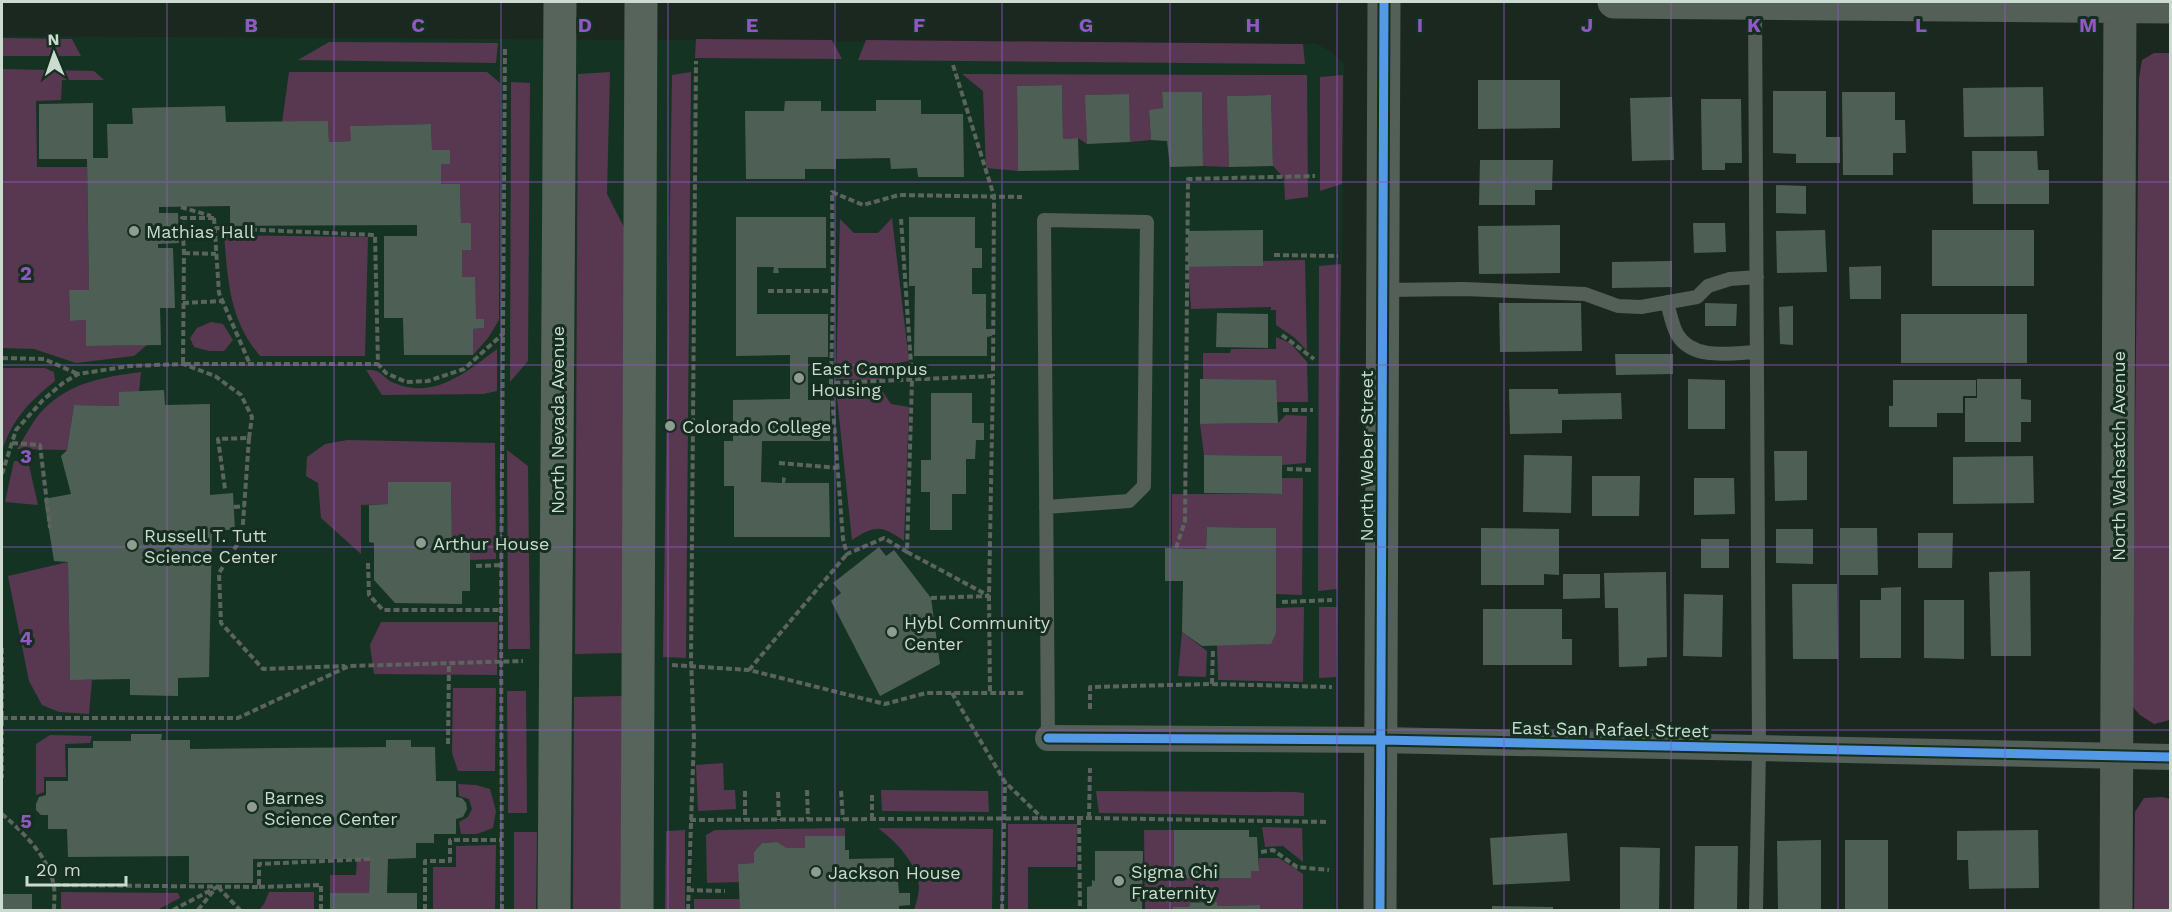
<svg xmlns="http://www.w3.org/2000/svg" width="2172" height="912" font-family="'Work Sans',sans-serif">
<rect width="100%" height="100%" fill="#1b2820"/>
<path fill="#153322" d="M2 36 1316 44 1332 52 1344 65 1335 910H2Z"/>
<path fill="#583850" d="M2 38 72 39 81 56H2Z
M696 39 832 40 842 59 695 58Z
M866 40 1303 44 1305 64 858 60Z
M329 42 498 43 496 63 298 60Z
M2154 53H2170V720L2154 724 2140 715 2132 706 2139 78 2142 60Z
M2 69 94 71 104 80H62L61 100 36 101 37 167H87L89 290 69 291 70 321 86 320V346L147 345 134 356 76 363 34 349 2 348Z
M289 72H487L500 83 499 320 488 338 473 355V329L484 328V320L476 319 462 277V250L471 249V223H461L460 184H441V164H450V150H432L431 124 351 126V141L329 142 328 121 282 123Z
M610 72 607 194 624 227 623 653 575 654 578 74Z
M691 72 686 658 663 657 672 75Z
M962 74 1307 75 1308 197 1285 200 1284 178 1273 166 1271 95 1228 96 1229 167 1203 166 1202 92H1162L1163 108 1149 111 1151 140 1130 142 1128 94 1086 95 1087 144 1078 138 1063 139 1062 85 1017 86 1018 171 986 168 983 91Z
M1343 75 1342 184 1320 191V77Z
M511 82 530 83 528 361 510 382Z
M892 218 909 361 891 364 881 380 836 379 840 219 854 233H878Z
M224 235 368 237 365 356H260C229 319 228 281 224 235Z
M1305 260 1307 351 1295 338 1276 325V310H1271V307L1191 309 1188 267 1263 266V261Z
M1341 264 1337 589 1318 591 1319 266Z
M211 322 223 324 233 340 224 351H209L194 347 190 338 197 328Z
M1276 337 1290 343 1307 362 1308 402H1276V380H1203V353H1230L1231 349H1276Z
M497 349V391L483 394 382 395 366 370C383 369 381 377 394 383 434 400 467 372 497 349Z
M2 368H45L54 372 55 381C30 401 11 420 2 452Z
M141 372 139 392H119V406L74 405 67 450 17 449C25 437 33 420 43 410 70 382 104 377 141 372Z
M836 388 881 389 891 404 909 407 904 541C881 525 876 525 852 540Z
M1286 415 1307 416 1306 463 1282 465V456L1204 455 1200 424 1278 423Z
M347 440 495 443 496 559 470 560 452 542 451 482H388V504L361 505V554L364 595 361 554 321 518 318 483 306 476 307 457 325 444Z
M507 450 528 466 530 649H508Z
M14 461H28L38 505 5 502Z
M1282 478H1303L1302 595 1276 594V528L1207 527 1206 549 1172 548V494H1282Z
M68 562 70 679 92 680 89 714 59 712 42 705 29 681 8 576Z
M1304 607 1303 682 1218 680 1217 645 1270 644 1276 633V608Z
M1319 607H1337L1336 677 1319 678Z
M381 622H498L497 675 374 674 370 645Z
M1182 632 1207 651 1206 677 1178 676Z
M453 688H496L495 771H458L452 753Z
M507 691H526L527 813H508Z
M623 696 622 910H573L574 697Z
M50 735 92 736 90 743 65 744 66 777H44V792L36 795V744Z
M723 763 724 790H735L736 809 698 811 696 765Z
M458 784 476 785 490 789 496 811 493 828 477 834H461L459 822 468 817 472 809 469 799 459 796Z
M881 790 988 791 989 812 882 811Z
M1096 791 1295 792 1304 793V816L1099 813Z
M2162 797 2170 799V910H2134L2135 812 2144 798Z
M1008 824H1077L1076 867H1028V910H1008Z
M1262 827 1302 828 1303 862 1283 846 1265 847Z
M845 828V836H805V848H787L777 842 762 843 754 852V863L739 864V882L707 883 706 835 715 830Z
M878 828 993 829 992 910H914C916 904 919 894 919 887 917 862 896 842 878 828Z
M685 830V910H665L666 831Z
M1144 830H1174V878H1251V871H1259V858H1279L1303 874V910H1260V905L1217 906 1216 902 1190 903 1189 907H1173V910H1145Z
M514 832H537L536 910H514Z
M496 845 495 910H433V867H456V846Z
M357 858 370 859 369 893H330V875H356Z
M61 892 178 893 180 898 157 910H61Z
M269 892H314V910H259L264 904Z
M694 899H740V910H694Z"/>
<path fill="#4e6055" d="M1478 80H1560V128L1478 129Z
M1062 85 1063 139 1078 138 1079 170 1018 171 1017 86Z
M2043 87 2044 136 1964 137 1963 88Z
M1773 91H1826V137H1840V163H1796V154L1773 153Z
M1162 92H1202L1203 166 1170 167 1167 141 1151 140 1149 110 1163 108Z
M1842 92H1895V120H1905L1906 153H1893V175H1843Z
M1129 94 1130 142 1087 144 1085 95Z
M1271 95 1273 166 1229 167 1227 96Z
M1672 97 1674 160 1632 161 1630 98Z
M1701 99H1741L1742 163H1725V170H1702Z
M876 100H921V114H963L964 177H918L917 168 891 169 890 158 836 159V169H805V179H746L745 111H784L785 101H821V111H876Z
M93 103V158H108L107 124H133L132 108 225 106 226 122 328 121 329 142 351 141 350 126 431 124 432 150H450V164H441V184H460L461 223H471V250H462V277H475L476 319H484V328L473 329V355H404L403 318H384V236H417V225L230 226V206L159 207V213H178L179 243 158 244V248H173L175 308H160L161 345 86 346V320L70 321 69 290H89L87 159H39V104Z
M1972 151H2037L2038 170H2049V204H1973Z
M1480 160H1553L1552 190H1535V205H1479Z
M1776 185 1806 186V214L1776 213Z
M736 217H826V268H778L779 273H773L774 267H757V314H828V357H808V400H830V441H762L761 482 782 483V477L786 478 785 483H829L830 537H734V486H724V441H733V400L790 399V355L736 356Z
M909 217H975V248H982V268H972V294H986V329H993L992 336 987 337V356H914L915 286H909Z
M1693 223H1725L1726 252 1694 253Z
M1560 225V273L1479 274 1478 226Z
M1263 230V266L1188 267V231Z
M1825 230 1827 272 1777 273 1776 231Z
M1932 230H2034V286H1932Z
M1672 261V287L1612 288V262Z
M1881 266V299H1850L1849 267Z
M1499 303H1581L1582 351 1500 352Z
M1705 303 1737 304 1736 326H1705Z
M1793 306V345L1780 344 1779 307Z
M1217 313 1268 314V348L1216 347Z
M1901 314H2027V363H1901Z
M1615 354H1673V374L1616 375Z
M1200 379 1276 380 1278 423 1200 424Z
M1688 379 1725 380V429H1688Z
M1977 379H2021V399L2031 400V422H2021V442H1965V398H1977Z
M1893 380H1976V396H1963V413H1937V427H1889V406H1893Z
M1509 389H1558V394L1621 393 1622 419 1562 420V433L1510 434Z
M164 390 165 405 210 404V495L233 493 235 530H212L209 677 178 678V696L130 695V679L70 680 68 562 54 561 44 499 71 494 61 456 67 450 74 405 119 406V392Z
M931 393H972V423H984V440H976L975 459H966V494H952V530H930V492H921V460H931Z
M1774 451H1807V500L1775 501Z
M1204 455 1282 456V494L1204 493Z
M1524 455 1572 456 1571 513 1523 512Z
M2033 456 2034 503 1953 504V457Z
M1592 476H1640L1639 516H1592Z
M1694 478H1734L1735 514 1694 515Z
M388 482H451L452 542H470V591H462V604L395 603 374 580V543L369 542V505L388 504Z
M1207 527 1276 528V633L1271 644 1202 646 1182 632 1183 581H1165V548L1206 549Z
M1481 528 1559 529V575L1544 574V585H1481Z
M1840 528H1877L1878 575H1840Z
M1776 529H1813V564L1776 563Z
M1918 533H1953L1952 568H1918Z
M1701 539H1729V568H1701Z
M879 547 886 556 894 550 931 598 940 664 880 696 831 601 841 593 833 583Z
M2030 571 2031 656H1991L1989 572Z
M1666 572 1667 657 1647 658V666L1619 667 1618 608H1605L1604 573Z
M1563 574H1600V598L1563 599Z
M1792 584H1837L1838 659H1793Z
M1901 587V658H1860V600H1881V588Z
M1684 594 1723 595 1722 657 1683 656Z
M1924 600H1964V659L1924 658Z
M1483 609H1562V639H1572V665H1483Z
M131 734H162L161 740H190V749L386 747V740H411V747H435L436 781H456V797L462 798 466 803 467 809 463 817 456 819V834H434V843H416V858L388 859 387 893H417V910H330V893H369L370 859H253V883H189V856L68 857 67 829H48V815H41L36 810V804L39 797 46 795V781H68V748H93V741H131Z
M1174 830H1249V837H1257L1259 871H1251V878H1174Z
M2038 830 2039 888 1969 889 1968 860H1957V831Z
M1567 833 1570 881 1493 885 1490 838Z
M805 836H845V850H849V859L894 858V881H898L899 893H910V905L899 906V910H740L738 864 754 863V852L762 843 777 842 787 848H805Z
M1821 840V910H1778L1777 841Z
M1845 840H1888V910H1845Z
M1695 846H1738L1737 910H1694Z
M1620 847 1660 848 1659 910H1620Z
M1095 851H1143L1142 910H1087V887L1092 886V880L1095 881Z
M2 894H32V910H2Z
M1217 902V906L1260 905V910H1173V907H1189L1190 903Z
M1492 906 1553 907V910H1492Z"/>
<g fill="none" stroke-linecap="round" stroke-linejoin="round">
<path stroke="#5b645e" stroke-width="4" stroke-dasharray="6 3" stroke-linecap="butt" d="M953 65 994 196 993 376
M181 207 211 216
M214 218H182L184 253 183 364H378
M214 218 219 293 249 362
M901 219 912 379 907 552 884 538 847 554 843 539 831 383 993 376 989 596 990 693
M215 228 375 235 378 364 386 373 406 382 428 381 464 369 504 333
M184 253 216 254
M1274 255 1338 256
M768 291H833L831 383
M833 291 832 192 863 205 899 195 1022 197
M183 303 223 301
M1282 335 1314 359
M2 358 44 359 78 374
M1283 410H1313
M249 438 242 537 219 573 221 623 263 669 345 666
M12 443 40 445 50 528
M779 463 838 468
M1287 469 1313 470
M2 474 16 430 43 400 63 383 78 374 130 366 183 364 215 376 241 395 252 417 249 438 218 439 225 489
M234 507 244 506
M1176 548 1185 521 1188 179 1315 176
M907 552 989 596
M368 563 369 595 383 610H501
M476 566 501 565
M931 598 988 596
M1282 602 1332 600
M2 648V778
M672 665 749 670 885 704 926 693H1024
M749 670 847 554
M1212 684 1213 650
M952 693 1005 782 1042 818
M1090 709V687L1212 684 1332 687
M2 718H238L349 666 523 661
M448 744 449 663
M807 790 808 819
M745 791V820
M841 791 843 819
M778 792 779 820
M2 814C23 832 50 858 54 887 55 894 54 903 54 910
M1089 818 1090 768
M872 819V792
M1079 819 1080 910
M690 820 1089 818 1329 822
M1261 852 1273 850 1297 867 1329 870
M54 885 259 887V864L370 859
M218 887 240 910
M259 887 321 885V910
M688 890 725 891
M173 910 217 887
M198 910 215 889
M425 910V861H450V840H502
M502 910 501 610 505 47
M688 910 694 737 691 659 696 61
M1002 910 1005 782"/>
<path stroke="#545f57" stroke-width="14" d="M1755 4 1759 749 1756 910
M1383 290 1464 289 1585 294 1618 306 1641 307 1697 297 1708 286 1730 279 1757 277
M1667 302C1670 313 1672 325 1677 334 1692 361 1732 353 1757 352
M1046 507 1129 501 1144 486 1147 222 1044 220 1048 738"/>
<path stroke="#545f57" stroke-width="26" d="M1048 738 1381 740 2170 757"/>
<path stroke="#545f57" stroke-width="33" d="M1614 2 2170 7
M1380 910 1384 2
M2116 910 2120 2"/>
<path stroke="#56645c" stroke-width="33" d="M554 910 560 2
M637 910 641 2"/>
<g stroke="#152e1f" stroke-width="13">
<path id="cycleway" d="M1048 738 1381 740 2170 757
M1380 910 1384 2"/>
</g>
<use href="#cycleway" stroke="#5399e6" stroke-width="9"/>
</g>
<path fill="none" stroke="#8f58c3" stroke-width="1.5" stroke-opacity="0.55" d="M167 2V910M334 2V910M501 2V910M668 2V910M835 2V910M1002 2V910M1170 2V910M1337 2V910M1504 2V910M1671 2V910M1838 2V910M2005 2V910M2 182H2170M2 365H2170M2 547H2170M2 730H2170"/>
<g fill="#8e9c92" stroke="#152e1f" stroke-width="2">
<circle cx="134" cy="231" r="6"/>
<circle cx="799" cy="378" r="6"/>
<circle cx="670" cy="426" r="6"/>
<circle cx="421" cy="543" r="6"/>
<circle cx="132" cy="545" r="6"/>
<circle cx="892" cy="632" r="6"/>
<circle cx="252" cy="807" r="6"/>
<circle cx="816" cy="872" r="6"/>
<circle cx="1119" cy="881" r="6"/>
</g>
<g text-anchor="middle" dominant-baseline="central" stroke-width="6" stroke-linejoin="round" paint-order="stroke">
<g font-size="18" fill="#ccdbd0" stroke="#152e1f" text-anchor="start">
<text x="146" y="231">Mathias Hall</text>
<text x="811" y="368">East Campus<tspan x="811" dy="21">Housing</tspan></text>
<text x="682" y="426">Colorado College</text>
<text x="144" y="535">Russell T. Tutt<tspan x="144" dy="21">Science Center</tspan></text>
<text x="433" y="543">Arthur House</text>
<text x="904" y="622">Hybl Community<tspan x="904" dy="21">Center</tspan></text>
<text x="264" y="797">Barnes<tspan x="264" dy="21">Science Center</tspan></text>
<text x="1131" y="871">Sigma Chi<tspan x="1131" dy="21">Fraternity</tspan></text>
<text x="828" y="872">Jackson House</text>
</g>
<g font-size="18" fill="#ccdbd0" stroke="#152e1f">
<text transform="translate(557 420) rotate(-90)">North Nevada Avenue</text>
<text transform="translate(1366 456) rotate(-90)">North Weber Street</text>
<text transform="translate(2118 456) rotate(-90)">North Wahsatch Avenue</text>
<text transform="translate(1610 729) rotate(1)">East San Rafael Street</text>
</g>
</g>
<g font-size="20" text-anchor="middle" font-weight="bold" fill="#8f58c3" stroke="#152e1f" stroke-width="6" stroke-linejoin="round" paint-order="stroke">
<text x="251" y="32">B</text>
<text x="418" y="32">C</text>
<text x="585" y="32">D</text>
<text x="752" y="32">E</text>
<text x="919" y="32">F</text>
<text x="1086" y="32">G</text>
<text x="1253" y="32">H</text>
<text x="1420" y="32">I</text>
<text x="1587" y="32">J</text>
<text x="1754" y="32">K</text>
<text x="1921" y="32">L</text>
<text x="2088" y="32">M</text>
<text x="26" y="280">2</text>
<text x="26" y="463">3</text>
<text x="26" y="645">4</text>
<text x="26" y="828">5</text>
</g>
<rect width="2172" height="912" fill="none" stroke="#ccdbd0" stroke-width="6"/>
<g transform="translate(54 54) rotate(358)" stroke="#152e1f" stroke-width="4.5" paint-order="stroke">
<path d="M0-4.5L10 22L0 15L-10 22Z" fill="#ccdbd0"/>
<text y="-9" font-size="16" font-weight="bold" text-anchor="middle" fill="#ccdbd0">N</text>
</g>
<path d="M27 876v9h99v-9" fill="none" stroke="#ccdbd0" stroke-width="3"/>
<text x="36" y="876" font-size="18" fill="#ccdbd0" stroke="#152e1f" stroke-width="4.5" paint-order="stroke">20 m</text>
</svg>
